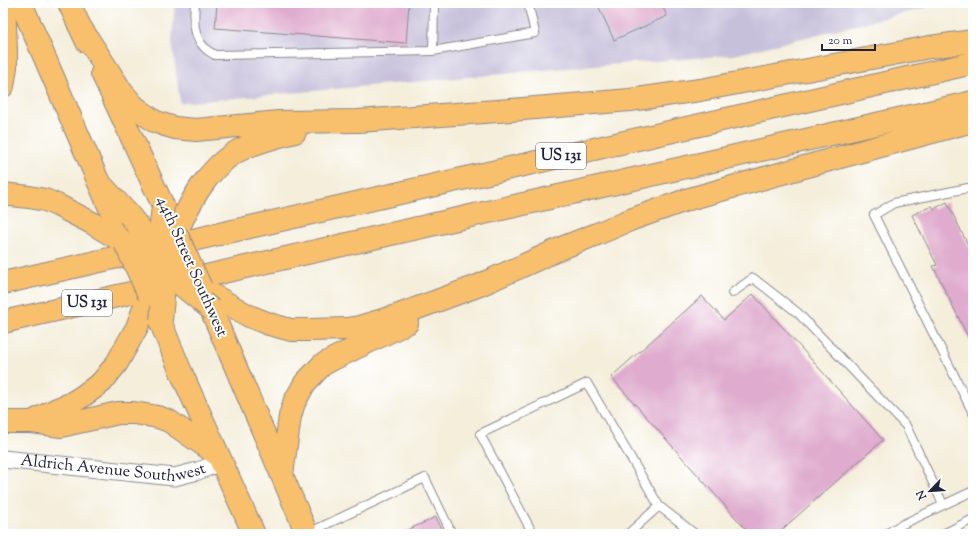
<svg xmlns="http://www.w3.org/2000/svg" width="976" height="537" font-family="'Sorts Mill Goudy',serif">
<rect width="100%" height="100%" fill="#fff"/>
<filter id="ink" filterUnits="userSpaceOnUse"><feTurbulence type="fractalNoise" baseFrequency=".025" numOctaves="2"/><feDisplacementMap in="SourceGraphic" scale="8" xChannelSelector="R" yChannelSelector="G"/><feConvolveMatrix kernelMatrix="1 2 1 2 8 2 1 2 1" color-interpolation-filters="sRGB"/></filter>
<filter id="wash" filterUnits="userSpaceOnUse"><feTurbulence type="fractalNoise" baseFrequency=".012" numOctaves="4" result="noise"/><feDisplacementMap in="SourceGraphic" scale="16" xChannelSelector="R" yChannelSelector="G"/><feGaussianBlur stdDeviation="0.9" result="paint"/><feColorMatrix in="noise" values="0 0 0 0 0 0 0 0 0 0 0 0 0 0 0 0 0 1.4 0 .05"/><feComposite in="paint" operator="in"/></filter>
<g filter="url(#wash)">
<rect width="100%" height="100%" fill="#f4eedb"/>
<path fill="#c6c0da" d="M175 3H945L734 55 556 69 180 103 172 41Z"/>
<g id="blocks">
<path fill="#dfabce" d="M217 3H409L406 43 215 28Z
M597 3H661L667 16 614 40Z
M947 202 970 249 973 248V339L970 341 933 266 937 265 912 215 932 206 934 209Z
M753 294 883 440 777 534H750L611 377 702 296 724 320Z
M436 517 444 534H399Z"/>
</g>
</g>
<g filter="url(#ink)">
<use href="#blocks" fill-opacity="0" stroke="#8b888b" stroke-width="1"/>
<g fill="none" stroke-linecap="round" stroke-linejoin="round">
<g stroke="#8b888b" stroke-width="10">
<path id="service" d="M195 3C194 19 192 36 205 48 207 51 212 53 215 55L433 51 535 33 528 3
M433 51 434 3
M973 191 968 188 894 203 874 215 973 413
M732 293 753 278 798 313 906 426 943 504
M308 533 425 478 452 534
M533 534 480 434 587 383 659 506
M628 534 659 506 695 534
M886 534 899 526 973 491
M943 534 973 519"/>
</g>
<g stroke="#8b888b" stroke-width="19">
<g id="minor">
<path id="s1" d="M3 459 174 477 198 471 221 462"/>
</g>
</g>
<g stroke="#8b888b" stroke-width="24">
<path id="primary" d="M21 3 125 243
M69 3 87 42
M102 73 171 223
M204 293 307 534
M153 304 181 372 254 534"/>
</g>
<g stroke="#8b888b" stroke-width="24">
<path id="motorway" d="M79 25 122 92 134 106 154 121 165 125 175 128 196 130 279 122 358 121 511 110 630 100 700 90 930 47 973 41
M3 86 6 67V49L4 3
M98 181 129 215
M3 194 29 197 45 200 57 205 92 223 125 243
M176 233C190 203 206 170 236 152 255 142 274 137 295 132
M3 283 973 63
M201 288 249 316 269 324 291 330H311L346 329 359 327 396 316 480 285 564 247 597 234 630 220 689 199 826 161 973 121
M3 322 973 102
M3 422H32L61 426 118 413H134L158 417 169 421 218 455
M32 422 57 409 70 404 83 396 102 382 117 363 137 327 149 295
M282 475 290 416 294 403 301 390 305 383 322 365 335 358 407 323"/>
</g>
<use href="#service" stroke="#fff" stroke-width="8"/>
<use href="#minor" stroke="#fff" stroke-width="17"/>
<use href="#primary" stroke="#f8bf6c" stroke-width="22"/>
<use href="#motorway" stroke="#f8bf6c" stroke-width="22"/>
<g stroke="#8b888b" stroke-width="24" stroke-linecap="butt">
<path id="primary-bridge" d="M176 233 201 288
M125 243 149 295"/>
</g>
<g stroke="#8b888b" stroke-width="24" stroke-linecap="butt">
<path id="motorway-bridge" d="M129 215 158 251
M176 233 168 262 201 288
M125 243 155 264 149 295
M158 251 163 206
M180 284 212 310
M161 321 165 273"/>
</g>
<use href="#primary-bridge" stroke="#f8bf6c" stroke-width="22"/>
<use href="#motorway-bridge" stroke="#f8bf6c" stroke-width="22"/>
</g>
</g>
<g text-anchor="middle" dominant-baseline="central" stroke-width="4" stroke-linejoin="round" paint-order="stroke">
<g fill="#fff" stroke="#646476" stroke-width="1">
<rect x="536" y="143" width="50" height="26" rx="3"/>
<rect x="62" y="290" width="50" height="26" rx="3"/>
</g>
<g font-size="15" font-weight="bold" fill="#22223b">
<text x="561" y="156">US 131</text>
<text x="87" y="303">US 131</text>
</g>
<g font-size="16" fill="#22223b" stroke="#fff">
<text transform="translate(191 267) rotate(66)">44th Street Southwest</text>
<text stroke="none"><textPath href="#s1" startOffset="111">Aldrich Avenue Southwest</textPath></text>
</g>
</g>
<rect width="976" height="537" fill="none" stroke="#fff" stroke-width="16"/>
<g transform="translate(930 491) rotate(245)" stroke="#ffffff" stroke-width="3" paint-order="stroke">
<path d="M0-3L7 15L0 10L-7 15Z" fill="#22223b"/>
<text y="-6" font-size="11" font-weight="bold" text-anchor="middle" fill="#22223b">N</text>
</g>
<path d="M822 44v6h53v-6" fill="none" stroke="#22223b" stroke-width="2"/>
<text x="828" y="44" font-size="12" fill="#22223b" stroke="#ffffff" stroke-width="3" paint-order="stroke">20 m</text>
</svg>
